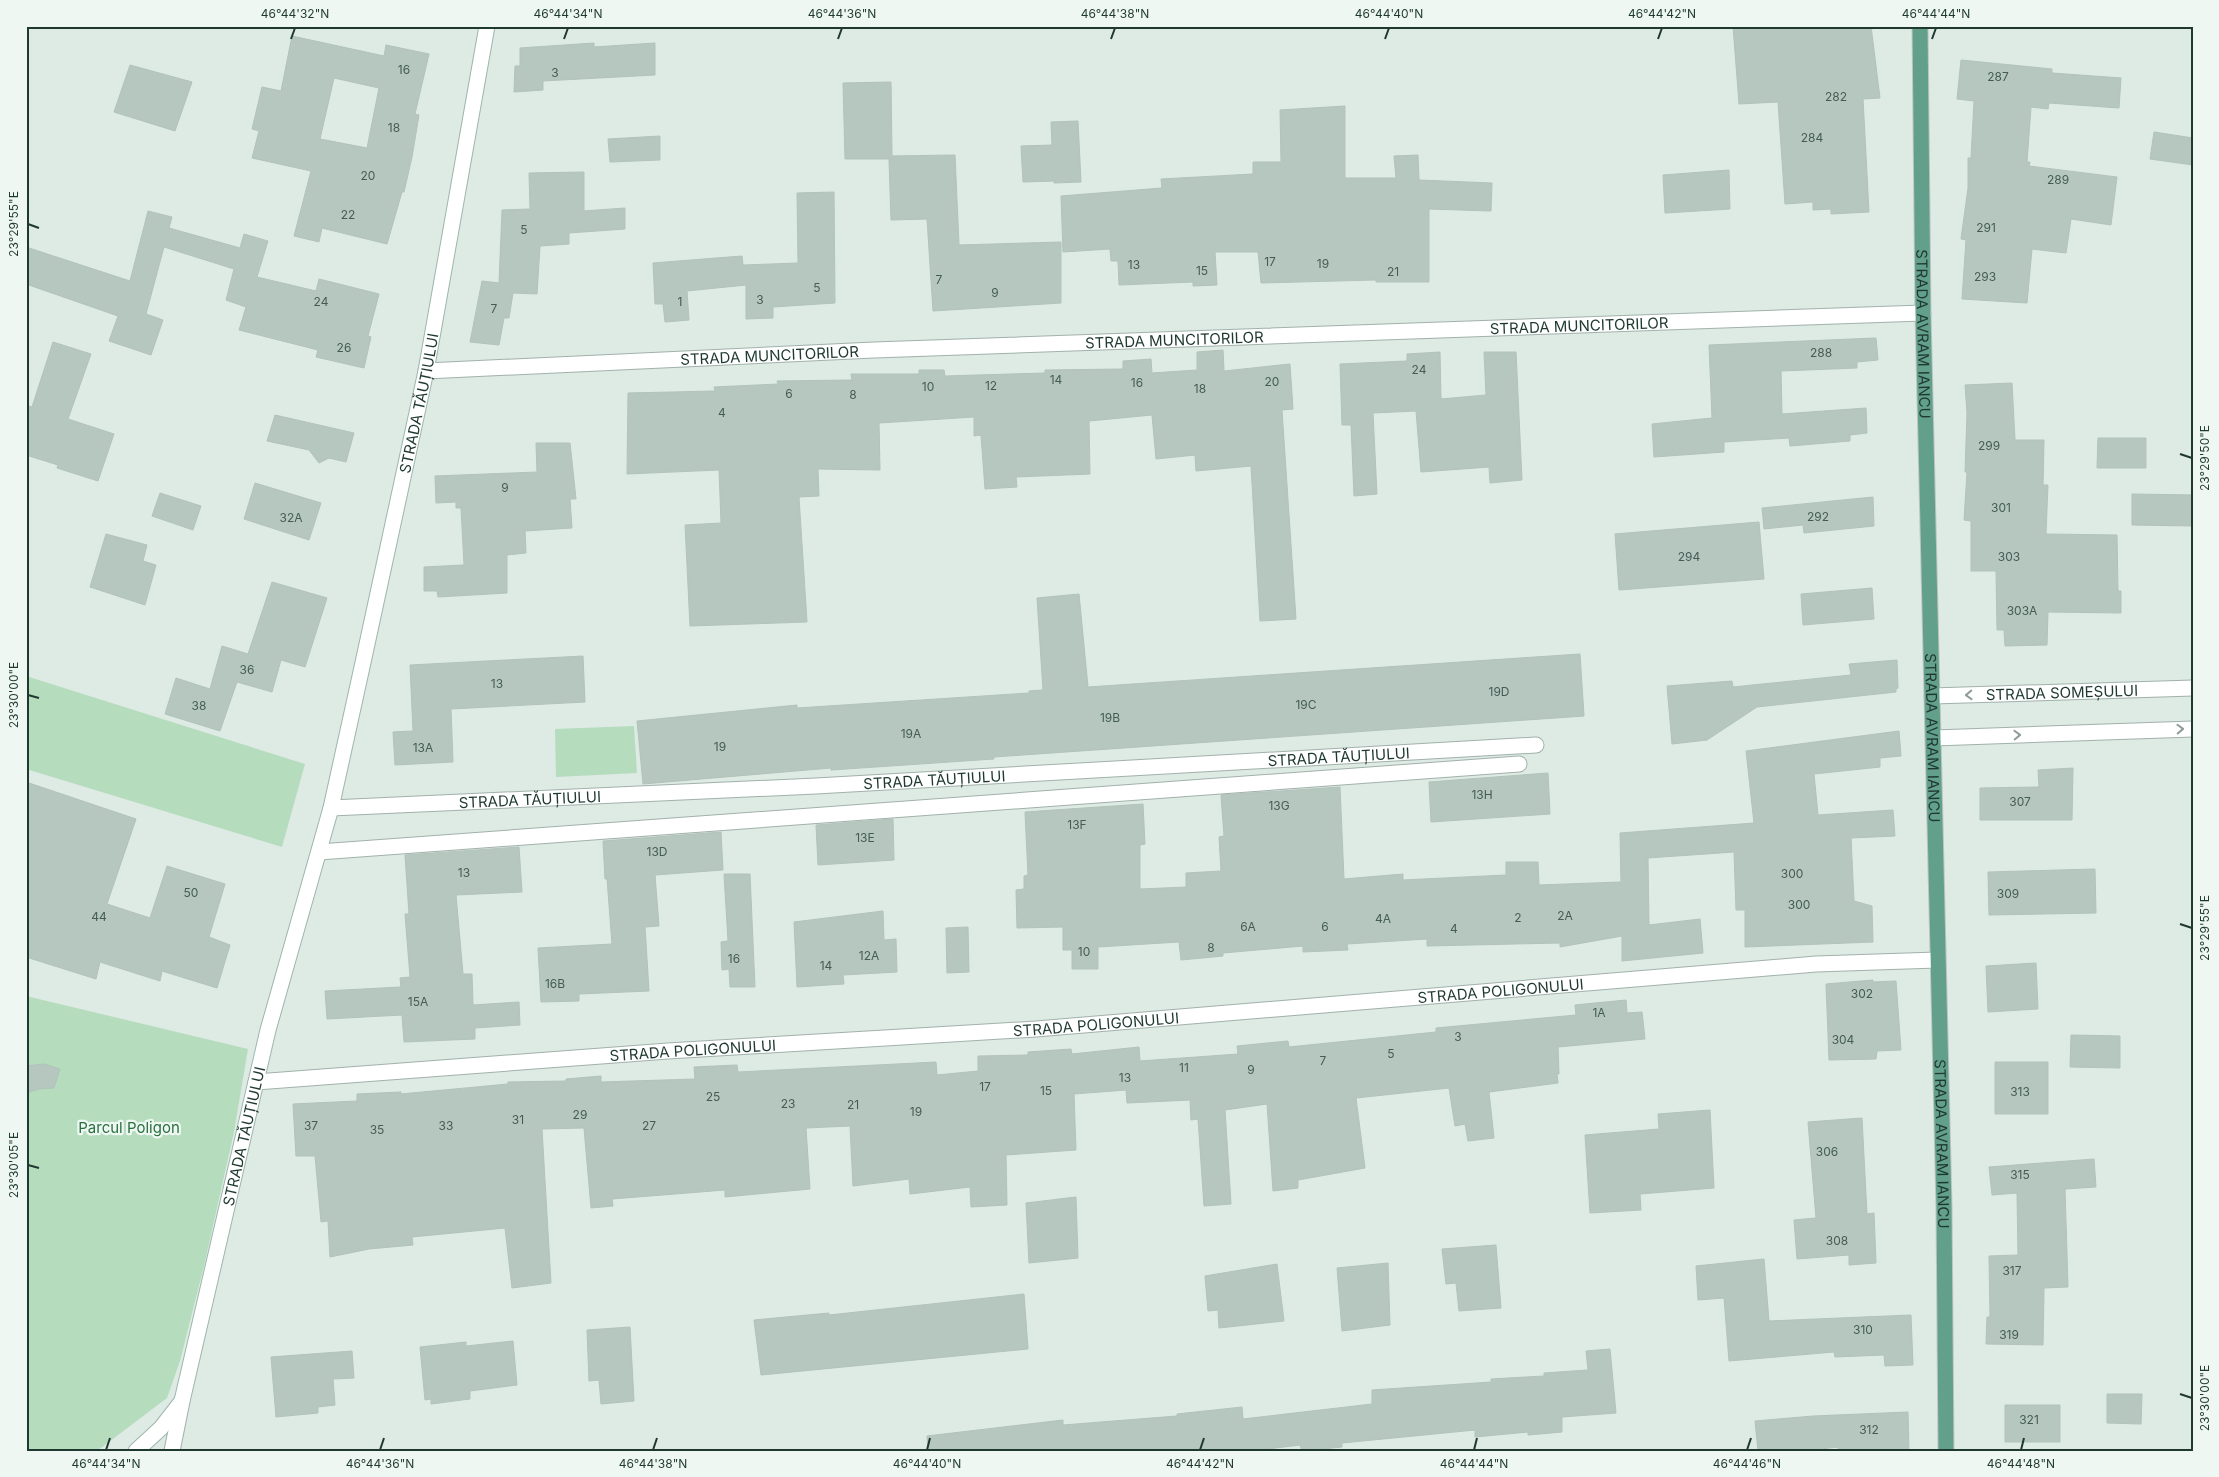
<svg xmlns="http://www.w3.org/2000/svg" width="2219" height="1477" font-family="Inter,sans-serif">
<rect width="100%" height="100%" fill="#deeae4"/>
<path fill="#b6dcbe" d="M26 676 305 764 282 847 26 769Z
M634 726 637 773 556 777 555 729Z
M26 996 248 1049 234 1132 204 1266 180 1361 167 1398 97 1451H26Z"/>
<path fill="#b6c7c0" stroke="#b1c3ba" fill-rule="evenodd" d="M1733 26H1871L1880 98 1863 99 1869 212 1831 214V209L1813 210V202L1785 204 1778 102 1739 104Z
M292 36 384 56 386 45 429 54 415 114 419 115 412 157 404 192H402L387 244 322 228 319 242 294 236 311 171 252 158 259 131 252 129 262 87 281 91ZM334 78 379 88 367 148 320 139Z
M594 43V47L655 43V75L543 81V90L514 92 515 66H520V48Z
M1961 60 2052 69V73L2121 78 2119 108 2049 103 2048 109 2031 107 2027 162H2030L2029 166 2117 177 2111 225 2071 219 2066 253 2032 249 2027 303 1962 299 1966 240 1961 239 1968 188V158H1971L1974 101 1957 99Z
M130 65 192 82 175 131 114 112Z
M891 82 892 156 955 155 959 245 1061 242V303L933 311 927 219 891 220 889 159H845L843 83Z
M1345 106V178H1396L1394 156 1418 155 1419 180 1492 183 1491 211 1429 209V282H1376V280L1261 283 1258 252H1215L1217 285 1193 286V282L1119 285 1118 261H1111L1110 249 1063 252 1061 196 1162 188 1161 179 1253 174V162H1281L1280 110Z
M1078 121 1081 182 1054 183V181L1023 182 1021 146 1052 145 1051 122Z
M2154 132 2193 138V165L2150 159Z
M660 136V160L610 162 608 139Z
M1729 170 1730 209 1665 213 1663 175Z
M584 172V211L625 208V229L569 233V244L540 246 537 294 513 293 509 318H504L499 345 470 342 482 281 499 283 502 210 530 209 529 173Z
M834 192 835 303 773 307V318L746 319V285L687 291 689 320 665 322 663 304H655L653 263 742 256 743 265 798 263 797 193Z
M148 211 172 217 169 228 240 248 244 234 268 241 257 277 316 291 319 279 379 294 368 336 371 337 364 368 316 357 318 350 239 330 246 307 226 300 234 269 164 247 146 314 163 320 151 355 109 341 118 316 26 284V247L130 281Z
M1876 338 1878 360 1857 362V368L1781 371 1782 414 1866 408 1867 433 1850 435V441L1790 446 1789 438 1724 442V452L1654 457 1652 424 1712 418 1709 345Z
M53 342 91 354 68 419 114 434 98 481 57 468 58 465 26 455V405L32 407Z
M1223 350 1224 371 1290 364 1293 409 1282 410 1296 619 1260 621 1251 466 1196 471 1195 455 1156 459 1152 415 1089 421 1090 474 1016 477 1017 487 985 489 981 435 974 436V417L879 423 880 470 818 469 819 496 799 497 807 622 690 626 685 525 721 523 719 470 627 474 628 393 715 391 714 387 778 384 777 381 852 380 851 374H919V370H944L945 376 1045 373V370L1123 369V361L1151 359 1152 373 1197 370V352Z
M1440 352 1441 399 1486 395 1484 352H1516L1522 480 1490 483 1489 467 1421 472 1416 411 1373 413 1377 494 1354 496 1351 425H1342L1340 364 1407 361V354Z
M2012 383 2015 440H2044L2043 485H2048L2046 534 2117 535 2118 591H2121V613L2048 612 2047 645 2005 646 2004 630H1997L1996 571H1971V521L1964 520 1967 472H1965L1967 413 1965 385Z
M275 415 354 433 346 462 329 458 319 463 309 450 267 441Z
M2098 438H2146V468H2097Z
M536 443H570L576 499H570L572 528 525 531 526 553 507 555V593L438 597 437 591H424V567L464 565 461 508H456V502L436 503 435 476 537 472Z
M255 483 321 503 309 540 244 519Z
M160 493 201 506 193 530 152 516Z
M2132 494 2193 495V526L2132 525Z
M1873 497 1874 526 1804 533 1803 525 1764 529 1762 508Z
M1759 522 1764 579 1619 590 1615 534Z
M106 534 147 545 143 561 156 565 145 605 90 587Z
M272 582 327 598 305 667 281 660 272 692 237 682 220 731 165 714 176 678 210 689 222 646 248 654Z
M1872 588 1874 619 1803 625 1801 594Z
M1079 594 1088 687 1580 654 1584 716 994 757V759L831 770V768L643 784 637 721 797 705V708L1029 693V691L1043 690 1037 598Z
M583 656 585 702 451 709 453 762 395 765 393 732 413 731 410 665Z
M1897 660 1898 688 1896 689V692L1757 707 1707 740 1672 744 1667 686 1732 681 1733 687 1851 675 1849 664Z
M1899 731 1901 756 1880 758V767L1814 774 1818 815 1893 810 1895 836 1851 838 1854 901 1872 906 1873 942 1745 947V910H1736L1734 852 1648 858 1649 925 1700 919 1703 953 1622 961V936L1560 947V943L1427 946V939L1347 944 1348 950 1303 952V946L1223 953V956L1181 960 1179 942 1098 947V969H1072V950H1063V927L1017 928 1016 890 1024 889V876L1028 875 1025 812 1143 804 1145 844 1140 845V889L1186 887V873L1221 871 1219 837 1224 836 1221 795 1340 787 1344 879 1403 874V880L1506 875V862H1538L1539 885 1621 882 1620 833 1754 823 1746 751Z
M2073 768 2072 820H1980V788L2039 787 2038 770Z
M1548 773 1550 814 1431 822 1429 782Z
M26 782 136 819 107 904 150 918 167 866 225 884 209 937 230 945 217 988 162 971 160 981 100 962 96 979 26 957Z
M893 819 894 860 818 865 816 825Z
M721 832 723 870 655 875 659 926 645 927 649 991 579 994V1001L541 1002 538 948 612 944 607 879H605L603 841Z
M519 847 522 892 456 895 463 974H472L473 1005 519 1002 520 1025 475 1028V1039L404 1042 402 1015 327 1019 325 991 401 987 400 978 410 977 405 914H409L405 855Z
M2095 869 2096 913 1989 915 1988 872Z
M724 874H750L755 987H730L729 969 722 970 721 942 728 941Z
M883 911 884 940 896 939 897 972 843 975 844 984 797 987 794 922Z
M968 927 969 972 947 973 946 928Z
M2036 963 2038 1009 1988 1012 1986 966Z
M1873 980V982L1896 981 1901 1050 1877 1051 1876 1059 1829 1060 1826 984Z
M1626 1000 1627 1013 1642 1012 1645 1039 1558 1047 1559 1074H1557L1558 1083 1489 1092 1494 1138 1468 1141 1465 1124 1455 1126 1449 1088 1356 1098 1365 1168 1298 1180V1188L1273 1191 1267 1104 1225 1110 1231 1204 1204 1206 1198 1119 1191 1120 1190 1100 1127 1103 1126 1090 1074 1094 1076 1150 1006 1155 1007 1205 971 1207 970 1187 910 1194 909 1179 853 1186 850 1126 806 1128 810 1189 725 1197V1190L612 1199 613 1206 591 1208 584 1128 542 1129 551 1283 512 1288 505 1228 412 1237 413 1245 369 1249 330 1257 328 1221 321 1222 315 1156H296L293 1104 357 1101V1094L401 1092V1094L508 1084V1082L566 1081V1079L601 1076V1082L695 1079 694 1067 737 1065 738 1072 936 1062 937 1075 978 1071V1056L1028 1055V1052L1071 1049 1072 1054 1139 1047 1140 1061 1238 1054 1237 1046 1288 1041 1289 1047 1436 1032V1028L1576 1015 1575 1005Z
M2071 1035 2120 1036V1068L2070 1067Z
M1995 1062H2048V1114H1995Z
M44 1064 60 1069 54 1088 39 1089 26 1093V1066Z
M1710 1110 1714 1188 1640 1194 1641 1210 1590 1213 1585 1135 1659 1129 1658 1114Z
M1862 1118 1867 1214 1874 1213 1876 1263 1849 1265V1255L1797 1259 1794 1220 1816 1218 1808 1122Z
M2094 1159 2096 1187 2065 1189 2068 1287 2044 1288 2043 1345 1986 1344 1987 1317H1990L1989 1256 2018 1255 2017 1193 1992 1195 1989 1167Z
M1076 1197 1078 1258 1029 1263 1026 1203Z
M1496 1245 1501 1308 1459 1311 1456 1283 1446 1284 1442 1249Z
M1764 1259 1769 1321 1911 1315 1913 1365 1885 1366 1884 1355 1835 1357 1834 1352 1729 1361 1724 1298 1698 1300 1696 1266Z
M1388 1263 1390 1325 1342 1331 1337 1268Z
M1277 1264 1284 1321 1219 1328 1218 1310 1208 1311 1205 1276Z
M1024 1294 1028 1349 761 1375 754 1320 829 1313V1315Z
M630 1327 634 1401 601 1404 599 1380 589 1381 587 1330Z
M513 1341 517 1385 470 1391V1399L431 1404V1399L425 1400 420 1347 466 1342V1346Z
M1610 1349 1616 1413 1562 1417V1432L1528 1435V1432L1475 1437V1430L1342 1443V1447L1302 1451 1300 1445 1251 1451H928L927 1436 1063 1420V1425L1177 1416V1414L1242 1407 1243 1419 1372 1404V1390L1491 1382V1379L1544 1376V1373L1588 1370 1586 1351Z
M352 1351 354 1378 333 1379 335 1405 318 1407V1413L276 1417 271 1357Z
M2107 1394H2142L2141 1424 2107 1423Z
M2005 1405H2060V1442H2005Z
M1908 1412 1909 1451H1838V1447L1804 1451H1758L1755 1421 1813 1416Z"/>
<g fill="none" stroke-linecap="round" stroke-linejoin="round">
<g stroke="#a1b1ab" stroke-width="17">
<g id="minor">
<path id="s1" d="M426 371 874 350 1923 313"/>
<path id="s2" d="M1932 696 2193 688"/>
<path d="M1934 738 2193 729"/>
<path id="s3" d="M331 808 816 786 1536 745"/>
<path d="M319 852 1519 764"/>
<path id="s4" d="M256 1082 668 1051 1036 1029 1816 964 1937 960"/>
<path d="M172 1451 182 1401"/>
</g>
</g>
<g stroke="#9db6ab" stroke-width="17">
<g id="secondary">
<path id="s5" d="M136 1451 161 1428 182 1401 268 1030 331 808 364 658 426 371 487 26"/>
</g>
</g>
<g stroke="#bcc4c1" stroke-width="17">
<g id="primary">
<path id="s6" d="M1920 26 1923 313 1944 1207 1946 1451"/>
</g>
</g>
<use href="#minor" stroke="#fff" stroke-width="15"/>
<use href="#secondary" stroke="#fff" stroke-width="15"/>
<use href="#primary" stroke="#62a08c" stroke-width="15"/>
</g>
<defs><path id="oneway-chevron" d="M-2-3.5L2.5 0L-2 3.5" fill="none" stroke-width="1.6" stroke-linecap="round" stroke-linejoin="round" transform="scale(1.25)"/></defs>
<g stroke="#8f9c98">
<use href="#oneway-chevron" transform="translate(1969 695) rotate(178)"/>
<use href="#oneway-chevron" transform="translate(2180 729) rotate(-2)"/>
<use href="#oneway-chevron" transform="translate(2017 735) rotate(-2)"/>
</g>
<path fill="none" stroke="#1f3931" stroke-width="2" d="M291 39 295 28M564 39 568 28M838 39 842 28M1111 39 1115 28M1385 39 1389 28M1658 39 1662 28M1932 39 1936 28M28 224 39 228M2180 454 2192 458M28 695 39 698M2180 924 2192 928M28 1165 39 1168M2180 1394 2192 1398M106 1450 110 1438M380 1450 384 1438M653 1450 657 1438M927 1450 930 1438M1200 1450 1204 1438M1474 1450 1477 1438M1747 1450 1751 1438M2021 1450 2024 1438"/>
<g text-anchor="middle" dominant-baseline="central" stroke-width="4.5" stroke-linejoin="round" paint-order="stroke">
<g font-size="12" fill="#455c55">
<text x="404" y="69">16</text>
<text x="555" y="72">3</text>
<text x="1998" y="76">287</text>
<text x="1836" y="96">282</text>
<text x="394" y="127">18</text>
<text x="1812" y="137">284</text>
<text x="368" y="175">20</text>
<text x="2058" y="179">289</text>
<text x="348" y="214">22</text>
<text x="1986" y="227">291</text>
<text x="524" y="229">5</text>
<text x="1270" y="261">17</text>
<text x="1323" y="263">19</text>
<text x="1134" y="264">13</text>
<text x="1202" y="270">15</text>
<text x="1393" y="271">21</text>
<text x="1985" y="276">293</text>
<text x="939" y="279">7</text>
<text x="817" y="287">5</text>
<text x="995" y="292">9</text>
<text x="760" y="299">3</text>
<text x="321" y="301">24</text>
<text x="680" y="301">1</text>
<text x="494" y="308">7</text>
<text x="344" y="347">26</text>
<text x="1821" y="352">288</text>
<text x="1419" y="369">24</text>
<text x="1056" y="379">14</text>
<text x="1272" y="381">20</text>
<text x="1137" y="382">16</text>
<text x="991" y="385">12</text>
<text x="928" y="386">10</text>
<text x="1200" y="388">18</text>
<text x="789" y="393">6</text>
<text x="853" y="394">8</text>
<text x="722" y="412">4</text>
<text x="1989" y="445">299</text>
<text x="505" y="487">9</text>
<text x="2001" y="507">301</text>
<text x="1818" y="516">292</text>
<text x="291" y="517">32A</text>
<text x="1689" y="556">294</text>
<text x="2009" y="556">303</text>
<text x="2022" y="610">303A</text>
<text x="247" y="669">36</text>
<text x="497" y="683">13</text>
<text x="1499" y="691">19D</text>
<text x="1306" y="704">19C</text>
<text x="199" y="705">38</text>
<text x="1110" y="717">19B</text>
<text x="911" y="733">19A</text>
<text x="720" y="746">19</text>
<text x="423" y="747">13A</text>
<text x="1482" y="794">13H</text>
<text x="2020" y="801">307</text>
<text x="1279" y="805">13G</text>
<text x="1077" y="824">13F</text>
<text x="865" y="837">13E</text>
<text x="657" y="851">13D</text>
<text x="464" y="872">13</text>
<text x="1792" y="873">300</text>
<text x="191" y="892">50</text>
<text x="2008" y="893">309</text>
<text x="1799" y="904">300</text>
<text x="1565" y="915">2A</text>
<text x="99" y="916">44</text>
<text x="1518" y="917">2</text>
<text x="1383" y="918">4A</text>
<text x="1248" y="926">6A</text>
<text x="1325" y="926">6</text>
<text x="1454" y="928">4</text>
<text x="1211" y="947">8</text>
<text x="1084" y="951">10</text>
<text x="869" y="955">12A</text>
<text x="734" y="958">16</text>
<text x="826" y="965">14</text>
<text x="555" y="983">16B</text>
<text x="1862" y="993">302</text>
<text x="418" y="1001">15A</text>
<text x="1599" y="1012">1A</text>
<text x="1458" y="1036">3</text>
<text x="1843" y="1039">304</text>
<text x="1391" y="1053">5</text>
<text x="1323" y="1060">7</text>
<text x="1184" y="1067">11</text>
<text x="1251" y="1069">9</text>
<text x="1125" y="1077">13</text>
<text x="985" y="1086">17</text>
<text x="1046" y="1090">15</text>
<text x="2020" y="1091">313</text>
<text x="713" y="1096">25</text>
<text x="788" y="1103">23</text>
<text x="853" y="1104">21</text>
<text x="916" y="1111">19</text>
<text x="580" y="1114">29</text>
<text x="518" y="1119">31</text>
<text x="311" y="1125">37</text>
<text x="446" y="1125">33</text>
<text x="649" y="1125">27</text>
<text x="377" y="1129">35</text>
<text x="1827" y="1151">306</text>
<text x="2020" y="1174">315</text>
<text x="1837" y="1240">308</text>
<text x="2012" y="1270">317</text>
<text x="1863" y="1329">310</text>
<text x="2009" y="1334">319</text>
<text x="2029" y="1419">321</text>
<text x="1869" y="1429">312</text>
</g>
<g font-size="15" fill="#1f3931" stroke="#eef7f2">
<text stroke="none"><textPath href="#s1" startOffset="1154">STRADA MUNCITORILOR</textPath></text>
<text stroke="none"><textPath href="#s6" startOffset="308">STRADA AVRAM IANCU</textPath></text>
<text stroke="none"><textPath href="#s1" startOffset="749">STRADA MUNCITORILOR</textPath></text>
<text stroke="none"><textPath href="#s1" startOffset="344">STRADA MUNCITORILOR</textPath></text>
<text stroke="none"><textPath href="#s5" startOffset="1094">STRADA TĂUȚIULUI</textPath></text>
<text stroke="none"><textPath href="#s2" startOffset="130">STRADA SOMEȘULUI</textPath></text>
<text stroke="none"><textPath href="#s6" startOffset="712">STRADA AVRAM IANCU</textPath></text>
<text stroke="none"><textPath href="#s3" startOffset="1009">STRADA TĂUȚIULUI</textPath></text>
<text stroke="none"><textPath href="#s3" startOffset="604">STRADA TĂUȚIULUI</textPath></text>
<text stroke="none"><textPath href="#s3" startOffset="199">STRADA TĂUȚIULUI</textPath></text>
<text stroke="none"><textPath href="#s4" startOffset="1248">STRADA POLIGONULUI</textPath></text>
<text stroke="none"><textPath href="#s4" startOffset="842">STRADA POLIGONULUI</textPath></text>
<text stroke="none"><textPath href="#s4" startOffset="438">STRADA POLIGONULUI</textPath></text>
<text stroke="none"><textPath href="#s5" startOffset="340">STRADA TĂUȚIULUI</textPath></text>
<text stroke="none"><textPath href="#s6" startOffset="1118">STRADA AVRAM IANCU</textPath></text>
</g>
<g font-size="15" fill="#2a7041" stroke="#eef7f2">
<text x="129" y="1127">Parcul Poligon</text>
</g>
</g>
<rect width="2219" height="1477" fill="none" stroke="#eef7f2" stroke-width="55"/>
<rect x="28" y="28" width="2164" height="1422" fill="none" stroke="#1f3931" stroke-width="2"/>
<g font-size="12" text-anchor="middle" fill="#1f3931">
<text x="295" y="18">46°44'32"N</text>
<text x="568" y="18">46°44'34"N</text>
<text x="842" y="18">46°44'36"N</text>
<text x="1115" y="18">46°44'38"N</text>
<text x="1389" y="18">46°44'40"N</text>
<text x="1662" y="18">46°44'42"N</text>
<text x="1936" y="18">46°44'44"N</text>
<text transform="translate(14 224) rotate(-90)" y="4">23°29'55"E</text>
<text transform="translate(2205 458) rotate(-90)" y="4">23°29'50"E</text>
<text transform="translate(14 695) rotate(-90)" y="4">23°30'00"E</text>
<text transform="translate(2205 928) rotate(-90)" y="4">23°29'55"E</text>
<text transform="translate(14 1165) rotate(-90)" y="4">23°30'05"E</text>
<text transform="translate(2205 1398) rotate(-90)" y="4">23°30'00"E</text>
<text x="106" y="1468">46°44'34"N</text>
<text x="380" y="1468">46°44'36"N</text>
<text x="653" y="1468">46°44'38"N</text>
<text x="927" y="1468">46°44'40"N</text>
<text x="1200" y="1468">46°44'42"N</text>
<text x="1474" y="1468">46°44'44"N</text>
<text x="1747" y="1468">46°44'46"N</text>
<text x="2021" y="1468">46°44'48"N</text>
</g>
</svg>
